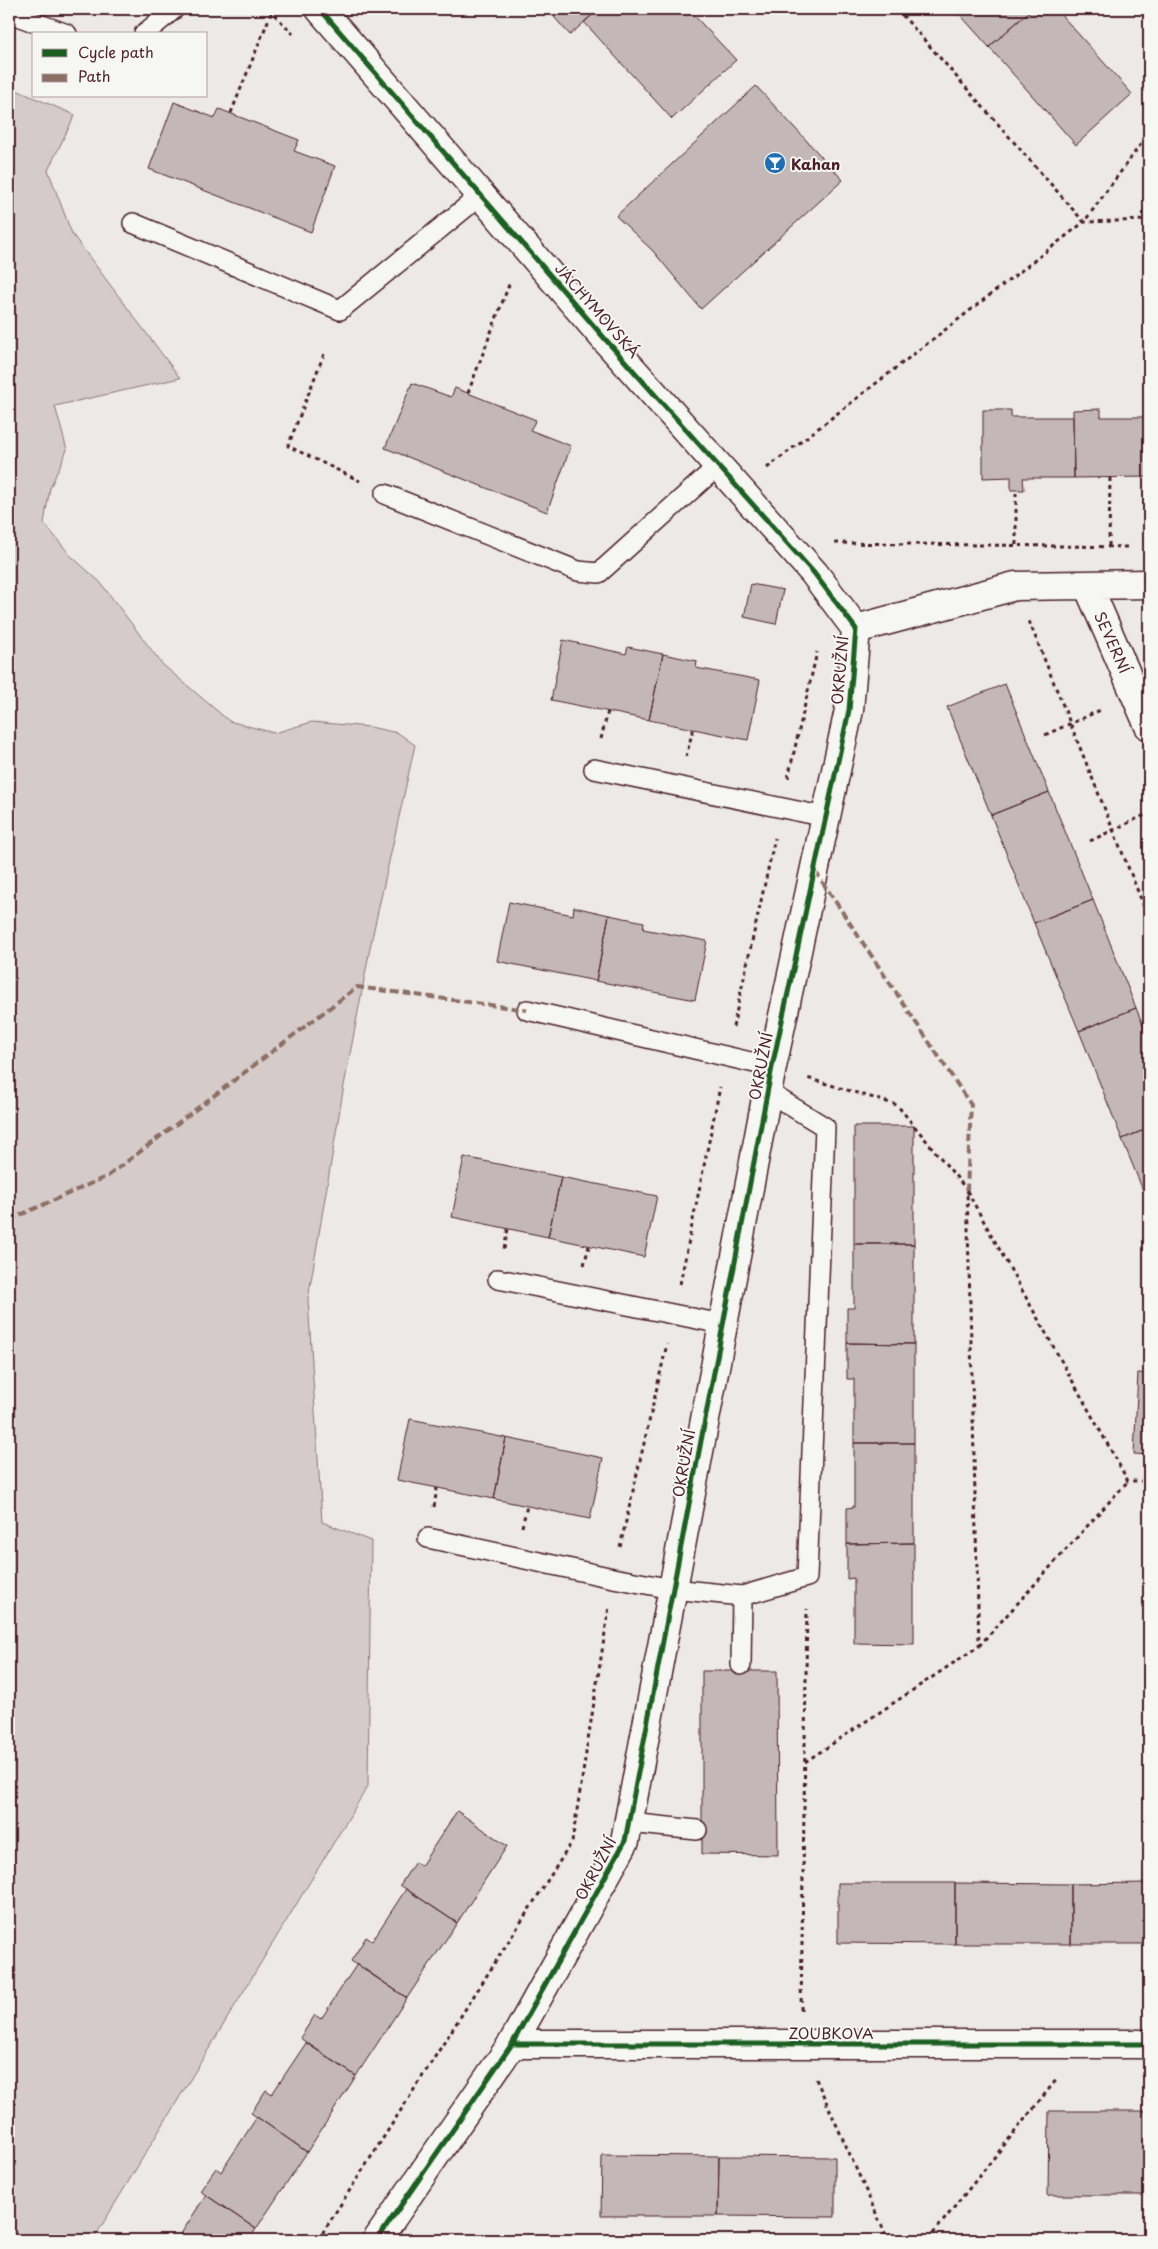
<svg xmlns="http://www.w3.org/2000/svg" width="1158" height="2249" font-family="'Playpen Sans',sans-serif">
<rect width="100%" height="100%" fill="#ece9e6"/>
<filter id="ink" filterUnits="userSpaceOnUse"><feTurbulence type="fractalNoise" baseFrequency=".02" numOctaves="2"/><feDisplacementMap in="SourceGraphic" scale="10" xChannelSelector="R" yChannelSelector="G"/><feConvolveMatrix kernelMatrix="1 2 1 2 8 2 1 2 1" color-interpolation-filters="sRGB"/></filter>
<g filter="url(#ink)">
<path fill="#d4cbca" stroke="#8f757a" d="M9 87 75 115 48 170 72 234 180 378 55 406 67 450 50 488 44 523 70 555 100 582 162 664 229 721 274 733 312 722 370 727 398 733 415 745 372 938 343 1091 308 1299 322 1522 371 1541 368 1786 93 2240H9Z"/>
<path fill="#c4b7b7" stroke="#4a1f2b" d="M547 9H599L570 35Z
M599 9H688L736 60 672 119 584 22Z
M955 9H1032L989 47Z
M1032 9H1056L1132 94 1076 145 989 47Z
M756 86 843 180 701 309 653 251 616 216Z
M174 102 215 118 219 109 299 140 294 151 335 166 311 232 149 169Z
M412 383 451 397 455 388 536 420 530 430 571 446 547 512 385 448Z
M1101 409V417H1149V477L1074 478 1073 410Z
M983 410H1011V417H1073L1074 478H1023L1024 490H1011V477L983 478Z
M751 584 783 590 776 624 744 617Z
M563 640 626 654 628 647 663 654 649 720 551 700Z
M663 654 697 661 696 668 760 680 748 740 649 720Z
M1005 684 1049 792 991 815 947 707Z
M1049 792 1093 900 1034 923 991 815Z
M1093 900 1136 1008 1079 1031 1034 923Z
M509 902 573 915 574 907 609 915 596 981 497 961Z
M609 915 644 922 643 929 707 941 695 1000 596 981Z
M1136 1008 1149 1039V1128L1122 1139 1079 1031Z
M854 1126H914V1244H854Z
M1149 1128V1205L1122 1139Z
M464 1157 561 1177 548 1237 452 1217Z
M561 1177 657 1196 644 1257 548 1237Z
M854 1244H914V1344L847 1343V1308H854Z
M847 1343 914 1344V1443H854V1379H847Z
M1138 1373 1149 1374V1455L1134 1454Z
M410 1419 506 1438 494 1499 397 1480Z
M506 1438 603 1458 590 1519 494 1499Z
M854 1443H914V1543L847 1544V1508L854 1507Z
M914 1543V1644L854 1643V1578L847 1579V1544Z
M702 1671H777L778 1855 702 1854Z
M457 1811 507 1846 457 1923 400 1885 415 1862 421 1866Z
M838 1883H955V1944L838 1943Z
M955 1883 1071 1884V1944H955Z
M1149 1883V1944H1071V1884Z
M406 1889 457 1923 407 1998 351 1961 366 1937 372 1941Z
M357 1964 407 1998 356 2076 300 2038 315 2015 321 2019Z
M306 2043 356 2076 307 2152 251 2113 266 2090 272 2094Z
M1049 2111H1149V2195H1050L1048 2196Z
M257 2117 307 2152 256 2229 200 2191 216 2168 221 2172Z
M602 2155 719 2156 718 2216H601Z
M719 2156 835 2157V2217L718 2216Z
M206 2195 256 2229 249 2240H177Z"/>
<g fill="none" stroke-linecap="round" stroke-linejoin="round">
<g stroke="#4a1f2b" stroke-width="22">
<path id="service" d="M9 13 67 34
M144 34 174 9
M133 223 340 310 481 195
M385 494 578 571 599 573 718 466
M594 769 826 817
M527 1010 772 1067
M498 1279 722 1324
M428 1538 613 1578 673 1589 742 1596 807 1577 825 1127 768 1092
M741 1665 742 1596
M629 1823 697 1830"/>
</g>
<g stroke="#4a1f2b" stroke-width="31">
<path id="minor" d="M320 9 606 340 814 573 856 629
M1088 586 1149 726
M856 629 1015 586 1149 584
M512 2044H1149
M377 2240 512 2044 625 1841 772 1067 849 710 856 629"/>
</g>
<path stroke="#4a1f2b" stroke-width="3" stroke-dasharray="4 4" stroke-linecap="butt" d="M269 9 293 34
M897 9 1084 222 1149 133
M231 113 272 11
M324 354 288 446 360 481
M468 393 510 282
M767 468 1084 222 1149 220
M835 543 1129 547
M1016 545V490
M1109 546 1110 477
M1029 621 1149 919
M1045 735 1103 709
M601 739 608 711
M686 757 693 729
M788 778 817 652
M1090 841 1149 813
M1147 955 1149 954
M733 1027 775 838
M967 1191 1128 1481H1149
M504 1249 508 1229
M584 1265 589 1246
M680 1284 720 1087
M434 1507 437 1488
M522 1527 527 1506
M620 1547 667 1344
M979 1646 1128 1481
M805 1762 979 1646 967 1190 897 1105 807 1078
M801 2010 807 1609
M816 2079 888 2240
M318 2240 572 1842 609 1607
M928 2240 1057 2079"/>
<use href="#service" stroke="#f6f6f2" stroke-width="19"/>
<use href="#minor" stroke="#f6f6f2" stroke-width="28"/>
<path stroke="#8d6e63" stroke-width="4" stroke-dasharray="8 4" stroke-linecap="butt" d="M815 871 971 1105 967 1190
M9 1220 108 1176 357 987 527 1010"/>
<g stroke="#f6f6f2" stroke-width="8">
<path id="cycleway" d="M320 9 606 340 814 573 856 629 849 710 772 1067 625 1841 512 2044 377 2240
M512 2044H1149"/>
</g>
<use href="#cycleway" stroke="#1b5e20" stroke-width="5"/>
</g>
</g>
<defs>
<g id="bar-disc" transform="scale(1.125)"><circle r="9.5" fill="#1f6fb2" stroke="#f6f6f2"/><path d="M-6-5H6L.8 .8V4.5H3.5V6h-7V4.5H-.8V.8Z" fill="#fff"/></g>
</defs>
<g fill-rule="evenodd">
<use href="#bar-disc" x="775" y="163"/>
</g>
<g text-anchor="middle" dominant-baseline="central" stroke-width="4" stroke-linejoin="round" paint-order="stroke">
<g font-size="15" font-weight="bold" fill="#4a1f2b" stroke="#f6f6f2" text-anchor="start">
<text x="791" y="163">Kahan</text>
</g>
<g font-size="15" fill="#4a1f2b" stroke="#f6f6f2">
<text transform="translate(598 310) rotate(49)">JÁCHYMOVSKÁ</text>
<text transform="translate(1113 642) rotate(66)">SEVERNÍ</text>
<text transform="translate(839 670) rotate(-85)">OKRUŽNÍ</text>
<text transform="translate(760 1066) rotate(-79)">OKRUŽNÍ</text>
<text transform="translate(683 1463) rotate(-80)">OKRUŽNÍ</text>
<text transform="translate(595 1868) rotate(-62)">OKRUŽNÍ</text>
<text x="831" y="2032">ZOUBKOVA</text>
</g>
</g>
<rect width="1158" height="2249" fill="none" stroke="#f6f6f2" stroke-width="30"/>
<rect x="15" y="15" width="1128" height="2219" fill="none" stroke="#4a1f2b" stroke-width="2" filter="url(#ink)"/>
<rect x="32" y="32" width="175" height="65" fill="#f6f6f2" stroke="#b1a0a2"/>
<rect x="42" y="49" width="25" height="8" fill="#1b5e20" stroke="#b1a0a2"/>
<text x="78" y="58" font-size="15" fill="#4a1f2b">Cycle path</text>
<rect x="42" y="74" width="25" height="8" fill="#8d6e63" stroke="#b1a0a2"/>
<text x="78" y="82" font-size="15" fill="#4a1f2b">Path</text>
</svg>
